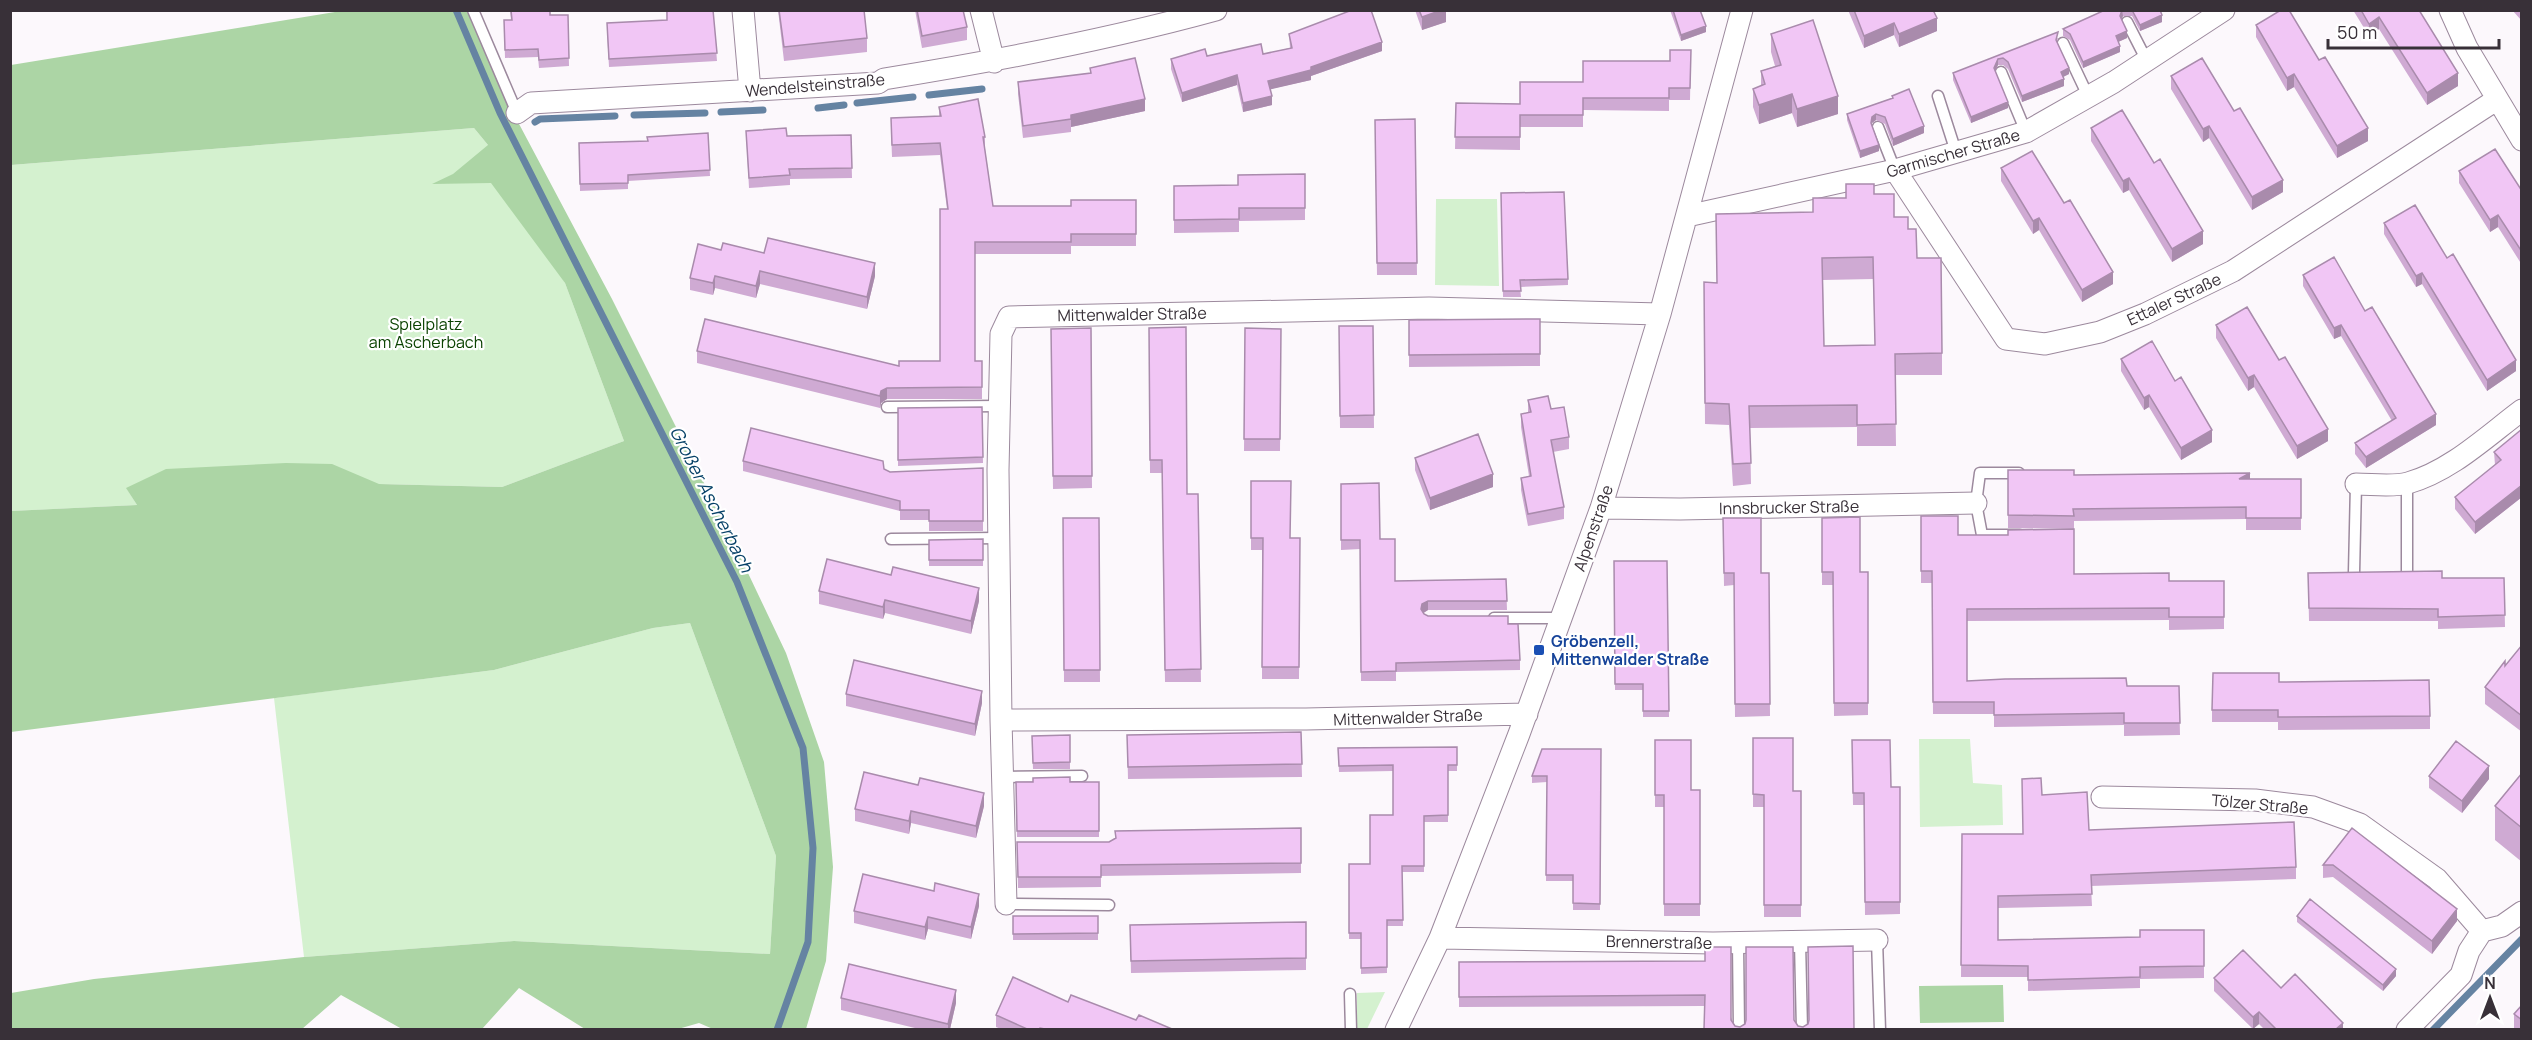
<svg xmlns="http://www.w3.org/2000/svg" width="2532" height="1040" font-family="Manrope,sans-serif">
<rect width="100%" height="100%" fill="#fcf8fc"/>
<path fill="#d4f1cf" d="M474 128 488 145 565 283 624 441 502 487 379 484 127 489 137 505 11 511V165Z
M1436 199H1497L1499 286 1435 285Z
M690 623 776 856 770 954 514 941 304 957 274 698 494 670 653 628Z
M1919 739H1970L1973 783 2002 785 2003 825 1920 827Z
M1385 992 1367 1029H1357V993Z"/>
<path fill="#acd5a5" d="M341 11H467L518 122 612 299 729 533 786 653 824 762 833 867 826 961 806 1029H713L699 1023 678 1029H585L519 988 482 1029H402L341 995 302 1029H11V993L94 979 304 957 514 941 770 954 776 856 690 623 653 628 494 670 11 732V511L137 505 126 488 166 469 286 463 332 464 379 484 502 487 624 441 565 283 491 183 432 184 453 174 488 145 474 128 11 165V65Z
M2003 985 2004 1022 1920 1023 1919 986Z"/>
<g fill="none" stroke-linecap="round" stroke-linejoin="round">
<path stroke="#6583a2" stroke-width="7" d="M456 10 500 113 737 582 803 748 813 848 808 942 777 1030
M929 95 982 89
M857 103 913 97
M818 108 844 105
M721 112 763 110
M634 115 705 113
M535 122 540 119 615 116
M2433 1030 2522 939"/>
<g stroke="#9c899d" stroke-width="13">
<path id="lane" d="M473 10 517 113
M2127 22 2147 61
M2063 43 2088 96
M2001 72 2026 132
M1938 96 1956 152
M1878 127 1895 170
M887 407 998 406
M2019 473H1980L1976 503 1982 535H2020
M2407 483V572
M891 539 1000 538
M2354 573 2356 484
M1494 618H1562
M1002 777 1082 776
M1006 904 1109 905
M1877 940 1880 1030
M1800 942 1802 1030
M1738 943 1739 1030
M1350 994 1351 1030"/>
</g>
<g stroke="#9c899d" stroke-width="23">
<path id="street" d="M743 10 750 91
M981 10 994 62
M2450 10 2467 48 2522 140
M517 113 531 103 878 83 884 79C996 61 1107 40 1216 10
M1895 170 2006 339 2045 344 2100 332 2145 314 2233 271 2496 100
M1687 216 1895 170 2026 132 2114 82 2224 10
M2356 484C2372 484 2393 487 2408 483 2451 471 2487 436 2522 410
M1601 508 1680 509 1976 503
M1527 714 1306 719 1001 720 998 470 1001 334 1009 317 1429 308 1660 314
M1001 720 1006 904
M2102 797 2255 800 2313 807 2360 824 2437 879 2482 931
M1440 938 1713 943 1877 940
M1396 1030 1440 938 1519 734 1601 508 1660 314 1742 10
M2407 1030 2461 975 2469 951 2482 931 2502 926 2522 912"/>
</g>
<use href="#lane" stroke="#fff" stroke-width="10"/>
<use href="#street" stroke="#fff" stroke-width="21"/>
</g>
<path fill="#cfaad3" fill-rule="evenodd" d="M510 10H550V15H568L569 66 539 68 538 57 505 58 504 20H511Z
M666 10H713L717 61 609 67 607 31 667 20Z
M778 10H864L867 38V52L784 61Z
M915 10H963L967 27V40L922 48Z
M1415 10H1446V22L1422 30Z
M1670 10H1700L1706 32 1681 41Z
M1848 10H1935L1934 11 1937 31 1899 47 1894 35 1864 48Z
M2105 10H2160L2162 22 2140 31 2132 16H2123L2121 19 2127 38 2118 42 2120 52 2083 68 2070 40 2063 36V29Z
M2353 10H2419L2458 86 2427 105 2379 29 2369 36Z
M2512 10H2522V21Z
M2256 25 2368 141 2337 158 2294 87 2287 91 2256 37Z
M1289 34 1382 51 1311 76V80L1270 89 1272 105 1243 112 1237 85 1182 102 1171 69V59L1263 54 1290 48Z
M1771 34 1838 114 1797 127 1792 113 1759 124 1753 107V89L1761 86V71L1775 66 1771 52Z
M2058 38 2057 42 2069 74 2063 77 2064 86 2022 102 2008 69 2003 65H1998L1995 71 2008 108 1971 123 1953 80V73Z
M1691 50 1690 100H1669V111L1583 110V127H1520V150L1455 149 1456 103 1520 104 1583 82 1670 61Z
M1090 68 1145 111 1071 127V132L1023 138 1018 94V82L1090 73Z
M2171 76 2234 111 2283 192 2252 210 2209 138 2203 142 2171 89Z
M1892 96 1924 133 1893 146 1885 124 1876 120 1872 123V125L1879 151 1860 158 1847 120V114L1892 98Z
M939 107 985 137V149L993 206H1071L1136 200V246H1071V254H975V361H982V399H887L881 403 880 408 697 363V351L899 366 940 361 947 209 940 155 892 157 891 130V118L939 116Z
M1415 119 1417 275H1377L1375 120Z
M2091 128 2154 163 2203 244 2172 262 2129 190 2123 193 2091 141Z
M746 131 787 136 851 135 852 178 790 179V185L749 188Z
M708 133 710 176 628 181V189L580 191 579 143 648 141Z
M2001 168 2113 284 2082 302 2039 230 2033 234 2001 181Z
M2459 171 2522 191V265L2498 227 2490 232 2459 183Z
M1305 174V220L1239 221V232L1174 233V186L1238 185Z
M1501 193 1568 279V285L1520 287 1521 297H1503Z
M1874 194 1894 217 1908 229 1942 353V375H1895L1896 446H1857V427L1750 428 1751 484 1733 486 1729 425 1705 424 1704 282 1717 283 1846 198ZM1873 279 1875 345 1824 346 1823 280Z
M2384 223 2516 371 2487 391 2422 284 2416 287 2384 234Z
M721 250 764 253 875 276 867 309 760 284 756 298 715 288 713 295 690 290V278Z
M2303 275 2365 311 2436 425 2366 468 2355 454V443L2392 421 2341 336 2334 339 2303 286Z
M1540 319V366L1409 367V320Z
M2216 325 2279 360 2328 441 2297 459 2254 387 2248 391 2216 338Z
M1339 326H1373L1374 428H1340Z
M1091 328 1092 488 1053 489 1051 329Z
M1149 328 1187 494H1198L1201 682H1165L1162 473H1150Z
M1245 328 1281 329 1280 451H1244Z
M2121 359 2175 381 2212 442 2181 460 2149 407 2144 410 2121 371Z
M1528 400 1551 409 1569 437V449L1553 452 1564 507V519L1528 526 1521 490V478L1529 476 1521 427V414L1528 413Z
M982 407 983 463 898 466V408Z
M2522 429V497L2475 534 2455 509V497L2495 465 2494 452Z
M1415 458 1493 487 1430 510 1415 470Z
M743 461 884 469 890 472 983 468V531H929V520H900V511L743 471Z
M2008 470 2074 475 2250 479H2301V530H2246V519L2074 521V529L2008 528Z
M1251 481 1290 538H1300L1299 679H1262V550H1251Z
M1341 484 1380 539 1395 581 1506 579 1507 610H1428L1423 613 1424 614 1428 616 1508 624 1520 660V670L1396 672V681H1361L1360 549 1341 550Z
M1921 516 1958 535 2074 574 2169 581H2224V629L2169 630V620L1967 621V681L2127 686H2179L2180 735 2124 736V725L1994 727V714H1933L1932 583H1921Z
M1063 518H1099L1100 682H1064Z
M1723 518 1761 573H1769L1770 716 1735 717 1734 585 1724 586Z
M1822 518 1860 572H1868V715L1834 716 1833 585H1822Z
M983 539V566H929V540Z
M1614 561H1667L1669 717H1643V690H1615Z
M2308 573 2442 578H2504L2505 627 2438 629V621H2309Z
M819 591 979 601 971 634 885 613 883 619 819 604Z
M2522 645V732L2485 704V687L2505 666Z
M2279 682 2430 716V729L2278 730V722H2212V710Z
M846 694 982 703 975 736 846 706Z
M1301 732 1302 777 1128 779 1127 735Z
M1070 735V769H1033L1032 736Z
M1753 738 1793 791H1801V917H1764V807H1753Z
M1655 740 1691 790H1700V916H1664V807H1655Z
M1852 740 1891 787H1900V914L1865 915 1864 805H1853Z
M1457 747V771H1448V822H1424V872H1402L1403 926H1387V973L1361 974V939H1349V864H1370L1393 815V771L1339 772 1338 748Z
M1601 749 1600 910H1573V881H1546L1547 782 1532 783V776Z
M2522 773V862L2495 840V806Z
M2429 776 2489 779 2462 813 2429 788Z
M1016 782H1099V837H1017Z
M2042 795 2089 830 2296 867V879L2091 886 2092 906 1998 908V940L2140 937 2204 930V978L2140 979V988L2028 991V977H1961L1962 834H2023Z
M984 806 976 838 911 823 909 834 855 821V809Z
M1301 828V873L1101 876V887L1018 888 1017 842H1109L1115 838V831Z
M2352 828 2457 921 2432 954 2333 877 2323 878V865Z
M979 906 971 939 928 929 925 940 854 923V911Z
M1013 916H1098V940H1013Z
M2297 916 2396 976 2383 991 2297 922Z
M1306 922V970L1131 973 1130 925Z
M1705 961 1735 1026 1740 1027 1794 1020 1798 1026 1803 1027 1854 1029H1704V1006L1459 1007V962Z
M2214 978 2343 1029H2264L2259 1024 2253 1029 2214 991Z
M841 998 956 1003 950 1029H919L841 1010Z
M1068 1002 1136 1020 1172 1029H1001L996 1027V1015Z
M2522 1005V1029H2514V1014Z"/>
<path fill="#a98bac" d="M1442 10H1446V22L1422 30V17Z
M2122 10 2123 16 2120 22V16Z
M2162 15V22L2140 31V25Z
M2379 17V29L2369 36V24Z
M1937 18V31L1899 47V34Z
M1894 23V35L1864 48V36Z
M1706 26V32L1681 41V35Z
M2127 31V38L2116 43V36Z
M1382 42V51L1311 76V80L1268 90V81L1311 67Z
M2120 46V52L2083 68V62Z
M1998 59V65L1994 74V68Z
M2069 68V74L2061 78V72Z
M2458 73V86L2427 105V93Z
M2294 74V87L2287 91V78Z
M1237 75V85L1182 102V93Z
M2064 79V86L2022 102V96Z
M1792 94V113L1759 124V105Z
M1272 96V105L1243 112V103Z
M1838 96V114L1797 127V109Z
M1145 99V111L1071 127V115Z
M2008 102V108L1971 123V117Z
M1876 114V120L1872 123 1871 129 1872 117Z
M1924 126V133L1893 146V139Z
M2209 126V138L2203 142V129Z
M2368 128V141L2337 158V146Z
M1879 145V151L1860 158V151Z
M2129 178V190L2123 193V181Z
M2283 180V192L2252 210V197Z
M2498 215V227L2490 232V220Z
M2039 218V230L2033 234V221Z
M2203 231V244L2172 262V249Z
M875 263V276L867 309V297Z
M760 271V284L756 298V286Z
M2113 272V284L2082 302V290Z
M2422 273V284L2416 287V276Z
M715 276V288L713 295V283Z
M2341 325V336L2334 339V328Z
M2516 360V371L2487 391V380Z
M2254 375V387L2248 391V378Z
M887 388V399L881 403 880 408V396L881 391Z
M2149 395V407L2144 410V398Z
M2436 414V425L2366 468V457Z
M2328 429V441L2297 459V446Z
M2212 430V442L2181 460V448Z
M2250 473V485L2239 479Z
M1493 474V487L1430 510V498Z
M2522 474V497L2475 534V522Z
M979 588V601L971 634V621Z
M885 600V613L883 619V607Z
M1428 601V610L1422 614 1421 609 1422 604Z
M982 691V703L975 736V724Z
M2489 766V779L2462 813V801Z
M984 793V806L976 838V826Z
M911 811V823L909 834V821Z
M979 894V906L971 939V927Z
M2457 909V921L2432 954V941Z
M928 917V929L925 940V927Z
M2396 969V976L2383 991V985Z
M956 990V1003L950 1029H948V1024Z
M2259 1012V1024L2253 1029V1017Z
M2343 1023V1029H2336Z"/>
<path fill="#f1c6f5" stroke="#a98bac" stroke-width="1.5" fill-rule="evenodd" d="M511 10H550V15H568L569 58 539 60 538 49 505 50 504 20H512Z
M667 10H713L717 53 609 59 607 23 667 20Z
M779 10H864L867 38 784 47Z
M917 10H963L967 27 922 36Z
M1352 10H1371L1382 42 1311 67V70L1268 81 1272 96 1243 103 1237 75 1182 93 1171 59 1205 49 1207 56 1261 44 1263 54 1292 48 1289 34Z
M1419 10H1442L1422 17Z
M1673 10H1700L1706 26 1681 35Z
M1854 10H1933L1937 18 1899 34 1894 23 1864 36Z
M2105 10H2122L2120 16 2127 31 2116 36 2120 46 2083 62 2070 34 2063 29Z
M2132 10H2160L2162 15 2140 25Z
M2281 10H2289L2319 60 2325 57 2368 128 2337 146 2294 74 2287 78 2256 25Z
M2361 10H2419L2458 73 2427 93 2379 17 2369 24Z
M1813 20 1838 96 1797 109 1792 94 1759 105 1753 89 1765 84 1761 71 1781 65 1771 34Z
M2058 32 2056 40 2069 68 2061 72 2064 79 2022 96 2008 62 2003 58 1998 59 1994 68 2008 102 1971 117 1953 73Z
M1670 50H1691L1690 88H1669V98H1583V115H1520V137H1455L1456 103 1520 104V82H1583V61H1670Z
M1135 58 1145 99 1071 115V119L1023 126 1018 82 1091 73 1090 68Z
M2202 58 2234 111 2240 108 2283 180 2252 197 2209 126 2203 129 2171 76Z
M1909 89 1924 126 1893 139 1885 117 1876 114 1872 117 1871 123 1879 145 1860 151 1847 114 1893 98 1892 96Z
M978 99 985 137H983L993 206H1071V200H1136V234H1071V242H975V361H982V387L887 388 881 391 880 396 697 351 705 319 899 366V361H940V209H948L940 143 892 145 891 118 941 116 939 107Z
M2122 110 2154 163 2160 159 2203 231 2172 249 2129 178 2123 181 2091 128Z
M1415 119 1417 263H1377L1375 120Z
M786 128 787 136 851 135 852 168 789 169 790 175 749 178 746 131Z
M708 133 710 170 628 175V183L580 184 579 143 648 141 647 137Z
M2495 149 2522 191V252L2498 215 2490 220 2459 171Z
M2032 151 2064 203 2070 200 2113 272 2082 290 2039 218 2033 221 2001 168Z
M1305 174V208H1239V219L1174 220V186L1238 185V175Z
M1846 184H1874V194H1894V217H1908V229H1916L1917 258H1941L1942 353 1895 354 1896 424 1857 425V405L1749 406 1751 463 1733 464 1729 404 1705 403 1704 282 1717 283 1716 214 1813 212V198H1846ZM1873 257 1875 345 1824 346 1822 258Z
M1564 192 1568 279 1520 280 1521 291H1503L1501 193Z
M2415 205 2447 258 2453 254 2516 360 2487 380 2422 273 2416 276 2384 223Z
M768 238 875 263 867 297 760 271 756 286 715 276 713 283 690 278 698 244 721 250 723 243 764 253Z
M2334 257 2365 311 2372 307 2436 414 2366 457 2355 443 2396 418 2341 325 2334 328 2303 275Z
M2247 307 2279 360 2285 357 2328 429 2297 446 2254 375 2248 378 2216 325Z
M1540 319V354L1409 355V320Z
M1339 326H1373L1374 415 1340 416Z
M1186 327 1187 494H1198L1201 669 1165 670 1162 460H1150L1149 328Z
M1091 328 1092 476H1053L1051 329Z
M1245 328 1281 329 1280 439H1244Z
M2152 341 2175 381 2181 377 2212 430 2181 448 2149 395 2144 398 2121 359Z
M1548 396 1551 409 1564 407 1569 437 1551 440 1564 507 1528 514 1521 478 1531 476 1521 414 1531 412 1528 400Z
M982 407 983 457 898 460V408Z
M751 428 883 461 884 469 890 472 983 468V521H929V510H900V501L743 461Z
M2522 429V485L2475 522 2455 497 2501 460 2494 452Z
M1478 434 1493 474 1430 498 1415 458Z
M2008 470H2074V475L2250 473 2239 479H2301V518H2246V507L2073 509 2074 516 2008 515Z
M1251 481H1291L1290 538H1300L1299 667H1262L1263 538H1251Z
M1379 483 1380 539H1395V581L1506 579 1507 601H1428L1422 604 1421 609 1424 614 1428 616H1508V624H1518L1520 660 1396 663V671L1361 672 1360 540H1341V484Z
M1921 516H1958V535H2008V530L2074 529V574L2169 573V581H2224V617H2169V608L1967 609V681L2005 679 2126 678 2127 686H2179L2180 723H2124V713L1994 715V702H1933L1932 571H1921Z
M1860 517V572H1868V703H1834L1833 572H1822V518Z
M1063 518H1099L1100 670H1064Z
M1723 518H1761V573H1769L1770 704H1735L1734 573H1724Z
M983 539V560H929V540Z
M827 559 891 575 893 567 979 588 971 621 885 600 883 607 819 591Z
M1614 561H1667L1669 711H1643V684H1615Z
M2442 571V578H2504L2505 615 2438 617V609L2309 608 2308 573Z
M2522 645V716L2485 687 2505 661V666Z
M854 660 982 691 975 724 846 694Z
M2213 673H2279V682L2429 680 2430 716 2278 717V710H2212Z
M1301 732 1302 764 1128 767 1127 735Z
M1070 735V762L1033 763 1032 736Z
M1753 738H1793V791H1801V905H1764V795L1753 794Z
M1655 740H1691V790H1700V904H1664V795H1655Z
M1852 740H1890L1891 787H1900V902H1865L1864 793H1853Z
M2456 741 2489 766 2462 801 2429 776Z
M1457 747V765H1448V815L1424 816V866H1402L1403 920H1387V967L1361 968V933H1349V864H1370V815H1393V765L1339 766 1338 748Z
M1542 749H1601L1600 904 1573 903V875H1546L1547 776H1532Z
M864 772 918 785 920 778 984 793 976 826 911 811 909 821 855 809Z
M2522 773V828L2495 806Z
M1070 777V782H1099V831H1017L1016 782H1033V778Z
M2041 778 2042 795 2087 792 2089 830 2294 822 2296 867 2091 875 2092 894 1998 896V940L2140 937V930H2204V966L2140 967V977L2028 980V966L1961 965 1962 834H2023L2022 779Z
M1301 828V863L1101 865V877H1018L1017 842H1109L1116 838 1115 831Z
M2352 828 2457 909 2432 941 2333 865H2323Z
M863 874 934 891 935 883 979 894 971 927 928 917 925 927 854 911Z
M2310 899 2396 969 2383 985 2297 916Z
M1013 916H1098V933L1013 934Z
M1306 922V958L1131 961 1130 925Z
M1853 946 1854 1029H1704L1705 995 1459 997V962L1705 961V947H1731V1020L1735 1026 1740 1027 1745 1024 1746 1020V947H1793L1794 1020 1798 1026 1803 1027 1808 1024 1809 1020 1808 947Z
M2243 950 2281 988 2295 974 2343 1023 2336 1029H2276L2259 1012 2253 1017 2214 978Z
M849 964 956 990 948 1024 841 998Z
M1013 977 1068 1002 1071 995 1136 1020 1139 1015 1172 1029H1045L1040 1028 1039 1029H1027L996 1015Z
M2522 1005V1020L2514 1014Z"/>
<rect fill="#1a4fb4" stroke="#fff" stroke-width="2" x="1533" y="644" width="12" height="12" rx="3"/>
<g text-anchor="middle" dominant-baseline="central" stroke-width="4.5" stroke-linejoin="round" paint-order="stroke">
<g font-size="16" fill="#383038" stroke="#fff">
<text transform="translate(815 85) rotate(-5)">Wendelsteinstraße</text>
<text transform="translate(1953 153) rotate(-16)">Garmischer Straße</text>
<text transform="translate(2174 299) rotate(-25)">Ettaler Straße</text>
<text transform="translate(1132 314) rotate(-1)">Mittenwalder Straße</text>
<text transform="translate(1789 507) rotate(-1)">Innsbrucker Straße</text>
<text transform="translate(1593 528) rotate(-71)">Alpenstraße</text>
<text transform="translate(1408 717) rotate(-2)">Mittenwalder Straße</text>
<text transform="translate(2260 804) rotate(5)">Tölzer Straße</text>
<text transform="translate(1659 942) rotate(1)">Brennerstraße</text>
</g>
<g font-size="16" fill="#0a4200" stroke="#fff">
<text x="426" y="324">Spielplatz<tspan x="426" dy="18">am Ascherbach</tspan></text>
</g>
<g font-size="16" font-weight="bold" fill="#164399" stroke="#fff" text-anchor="start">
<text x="1551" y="641">Gröbenzell,<tspan x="1551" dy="18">Mittenwalder Straße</tspan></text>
</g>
<g font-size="18" font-style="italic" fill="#064167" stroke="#fff">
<text transform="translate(712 499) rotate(63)">Großer Ascherbach</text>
</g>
</g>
<rect width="2532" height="1040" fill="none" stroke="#383038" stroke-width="24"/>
<g transform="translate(2490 998)" stroke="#ffffff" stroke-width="4.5" paint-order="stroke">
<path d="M0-4.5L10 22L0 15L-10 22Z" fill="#383038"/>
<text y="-9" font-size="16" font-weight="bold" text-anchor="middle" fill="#383038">N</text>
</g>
<path d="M2328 39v9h171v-9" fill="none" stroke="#383038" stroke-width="3"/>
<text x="2337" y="39" font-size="18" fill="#383038" stroke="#ffffff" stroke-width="4.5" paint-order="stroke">50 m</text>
</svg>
